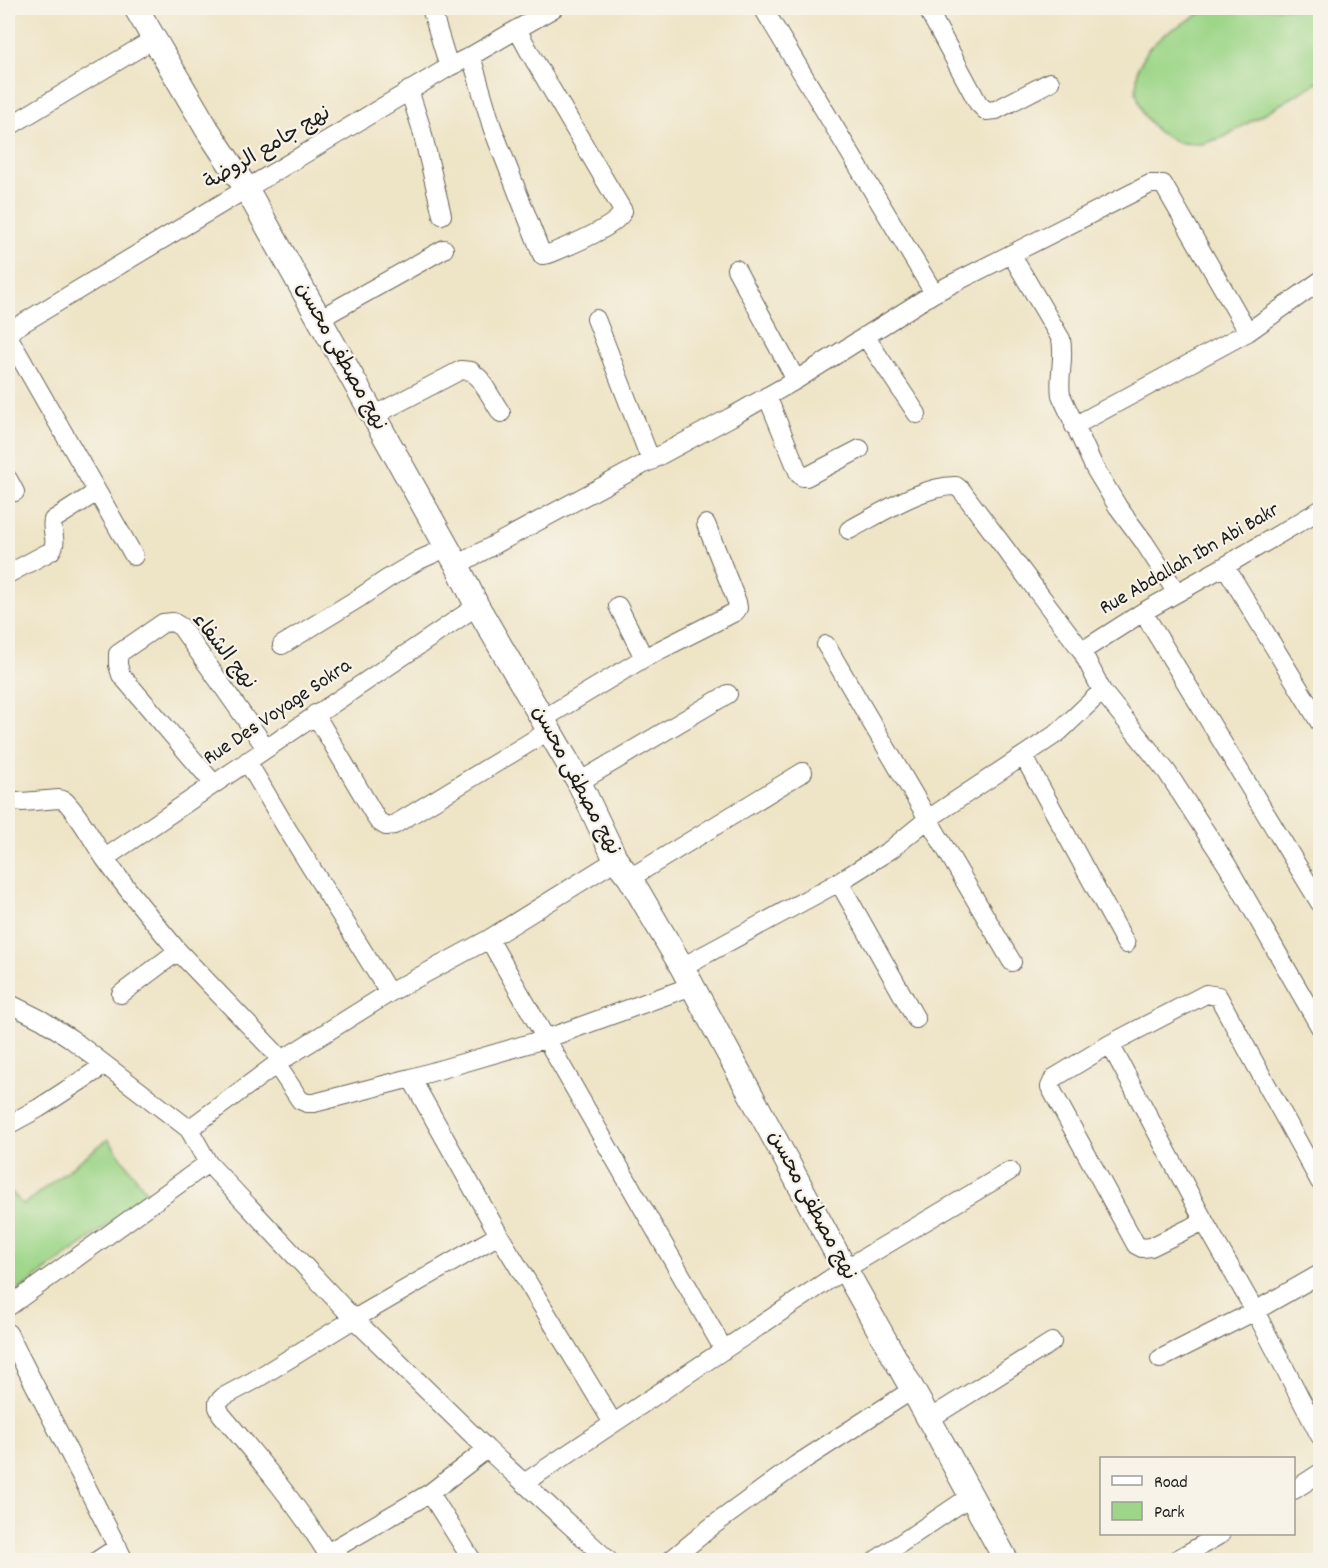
<svg xmlns="http://www.w3.org/2000/svg" width="1328" height="1568" font-family="Dekko,'Playpen Sans Arabic',sans-serif">
<rect width="100%" height="100%" fill="#f7f3e8"/>
<filter id="ink" filterUnits="userSpaceOnUse"><feTurbulence type="fractalNoise" baseFrequency=".0167" numOctaves="2"/><feDisplacementMap in="SourceGraphic" scale="12" xChannelSelector="R" yChannelSelector="G"/><feConvolveMatrix kernelMatrix="1 2 1 2 8 2 1 2 1" color-interpolation-filters="sRGB"/></filter>
<filter id="wash" filterUnits="userSpaceOnUse"><feTurbulence type="fractalNoise" baseFrequency=".008" numOctaves="4" result="noise"/><feDisplacementMap in="SourceGraphic" scale="24" xChannelSelector="R" yChannelSelector="G"/><feGaussianBlur stdDeviation="1.35" result="paint"/><feColorMatrix in="noise" values="0 0 0 0 0 0 0 0 0 0 0 0 0 0 0 0 0 1.4 0 .05"/><feComposite in="paint" operator="in"/></filter>
<g filter="url(#wash)">
<rect width="100%" height="100%" fill="#eee4c6"/>
<path fill="#9dd688" stroke="#5c7952" stroke-width="1.5" d="M1210 8H1320V81L1224 137 1202 144 1179 143 1158 132 1143 114 1136 92 1138 68 1149 48 1166 33Z
M108 1139 149 1195 8 1298V1188L23 1205Z"/>
</g>
<g filter="url(#ink)">
<g fill="none" stroke-linecap="round" stroke-linejoin="round">
<g stroke="#666258" stroke-width="20">
<path id="minor" d="M431 8 449 67
M763 8 934 293
M927 8 978 103 986 111 996 110 1050 82
M471 56 492 127 542 255 549 254C566 247 617 227 623 211L530 53 517 29
M409 90 421 127 442 215
M8 127 154 39
M1011 254 1061 339C1065 359 1058 376 1061 395L1094 467 1118 507 1144 542 1177 593
M736 269 796 380
M319 319 444 249
M596 319 651 461
M8 332 449 67 471 56 554 8
M8 336 134 556
M865 336 917 414
M767 396 799 474 802 477H806L860 449
M373 416 461 370 471 371 480 379 501 413
M1074 426 1248 332 1320 281
M8 479 15 492
M849 530C878 515 923 485 956 486L962 491 1082 651 1102 691 1167 772 1227 865 1320 1027
M457 565 731 417 796 380 934 293 1150 184H1163L1248 332
M1225 566 1320 723
M8 574 51 551C59 541 50 531 53 520L97 492
M618 606 644 658
M1143 612 1320 903
M282 645 359 598 387 579 419 560 446 548
M826 645 1012 962
M1082 651 1143 612 1225 566 1320 510
M315 714 378 821 386 826 394 825 550 730
M543 719 644 658 735 612 738 608 737 602 706 524
M1024 757 1126 944
M247 761 284 824 389 993
M579 782 728 694
M214 784 121 675 118 665V654L163 623 173 622 181 627 266 748
M8 799 22 802 59 799 65 801C81 817 92 840 105 859 127 890 153 921 178 951L282 1060
M105 858 477 606
M630 878 803 772
M839 882 916 1019
M489 939 724 1350
M682 967 839 882 890 850 928 819 1059 732 1102 691
M121 994 178 951
M8 1003 42 1020 70 1038 189 1129 208 1163 354 1319 487 1449 608 1560
M1110 1044 1204 1221 1255 1311 1320 1436
M276 1064 300 1100 307 1103H314L411 1078 548 1038 692 986
M411 1078 499 1235 613 1423
M8 1125 39 1108 105 1065
M189 1129 282 1060 389 993 489 939 616 860
M1204 1221 1151 1247 1142 1248 1136 1245 1050 1087 1054 1078 1110 1044 1206 994 1218 996 1320 1182
M8 1307 208 1163
M8 1333 124 1560
M1160 1359 1255 1311 1320 1274
M929 1419 1052 1342
M524 1483 845 1269 1010 1171
M1294 1490 1320 1473
M430 1493 472 1560
M327 1553C296 1503 259 1459 221 1414L218 1407V1402L223 1397 253 1381 354 1319 499 1235
M98 1560 118 1547
M331 1560 327 1553 430 1493 487 1449
M671 1560 711 1527 796 1465 912 1390
M876 1560 971 1496
M1176 1560 1221 1534"/>
</g>
<g stroke="#666258" stroke-width="26">
<path id="major" d="M136 8 207 129 246 188 457 565 477 606 579 782 616 860 630 878 682 967 845 1269 929 1419 1006 1560"/>
</g>
<use href="#minor" stroke="#fff" stroke-width="18"/>
<use href="#major" stroke="#fff" stroke-width="24"/>
</g>
</g>
<g text-anchor="middle" dominant-baseline="central" stroke-width="4.5" stroke-linejoin="round" paint-order="stroke">
<g font-size="21" fill="#1c1c1c" stroke="#f7f3e8">
<text transform="translate(268 149) rotate(-31)">نهج جامع الروضة</text>
<text transform="translate(340 357) rotate(61)">نهج مصطفى محسن</text>
<text transform="translate(1190 560) rotate(-30)">Rue Abdallah Ibn Abi Bakr</text>
<text transform="translate(223 652) rotate(52)">نهج الشفاء</text>
<text transform="translate(278 713) rotate(-34)">Rue Des Voyage Sokra</text>
<text transform="translate(575 781) rotate(62)">نهج مصطفى محسن</text>
<text transform="translate(811 1206) rotate(62)">نهج مصطفى محسن</text>
</g>
</g>
<rect width="1328" height="1568" fill="none" stroke="#f7f3e8" stroke-width="30"/>
<rect x="1100" y="1457" width="195" height="78" fill="#f7f3e8" stroke="#9f9d96" stroke-width="1.5"/>
<rect x="1112" y="1476" width="30" height="9" fill="#ffffff" stroke="#9f9d96" stroke-width="1.5"/>
<text x="1154" y="1487" font-size="18" fill="#1c1c1c">Road</text>
<rect x="1112" y="1502" width="30" height="18" fill="#9dd688" stroke="#9f9d96" stroke-width="1.5"/>
<text x="1154" y="1517" font-size="18" fill="#1c1c1c">Park</text>
</svg>
